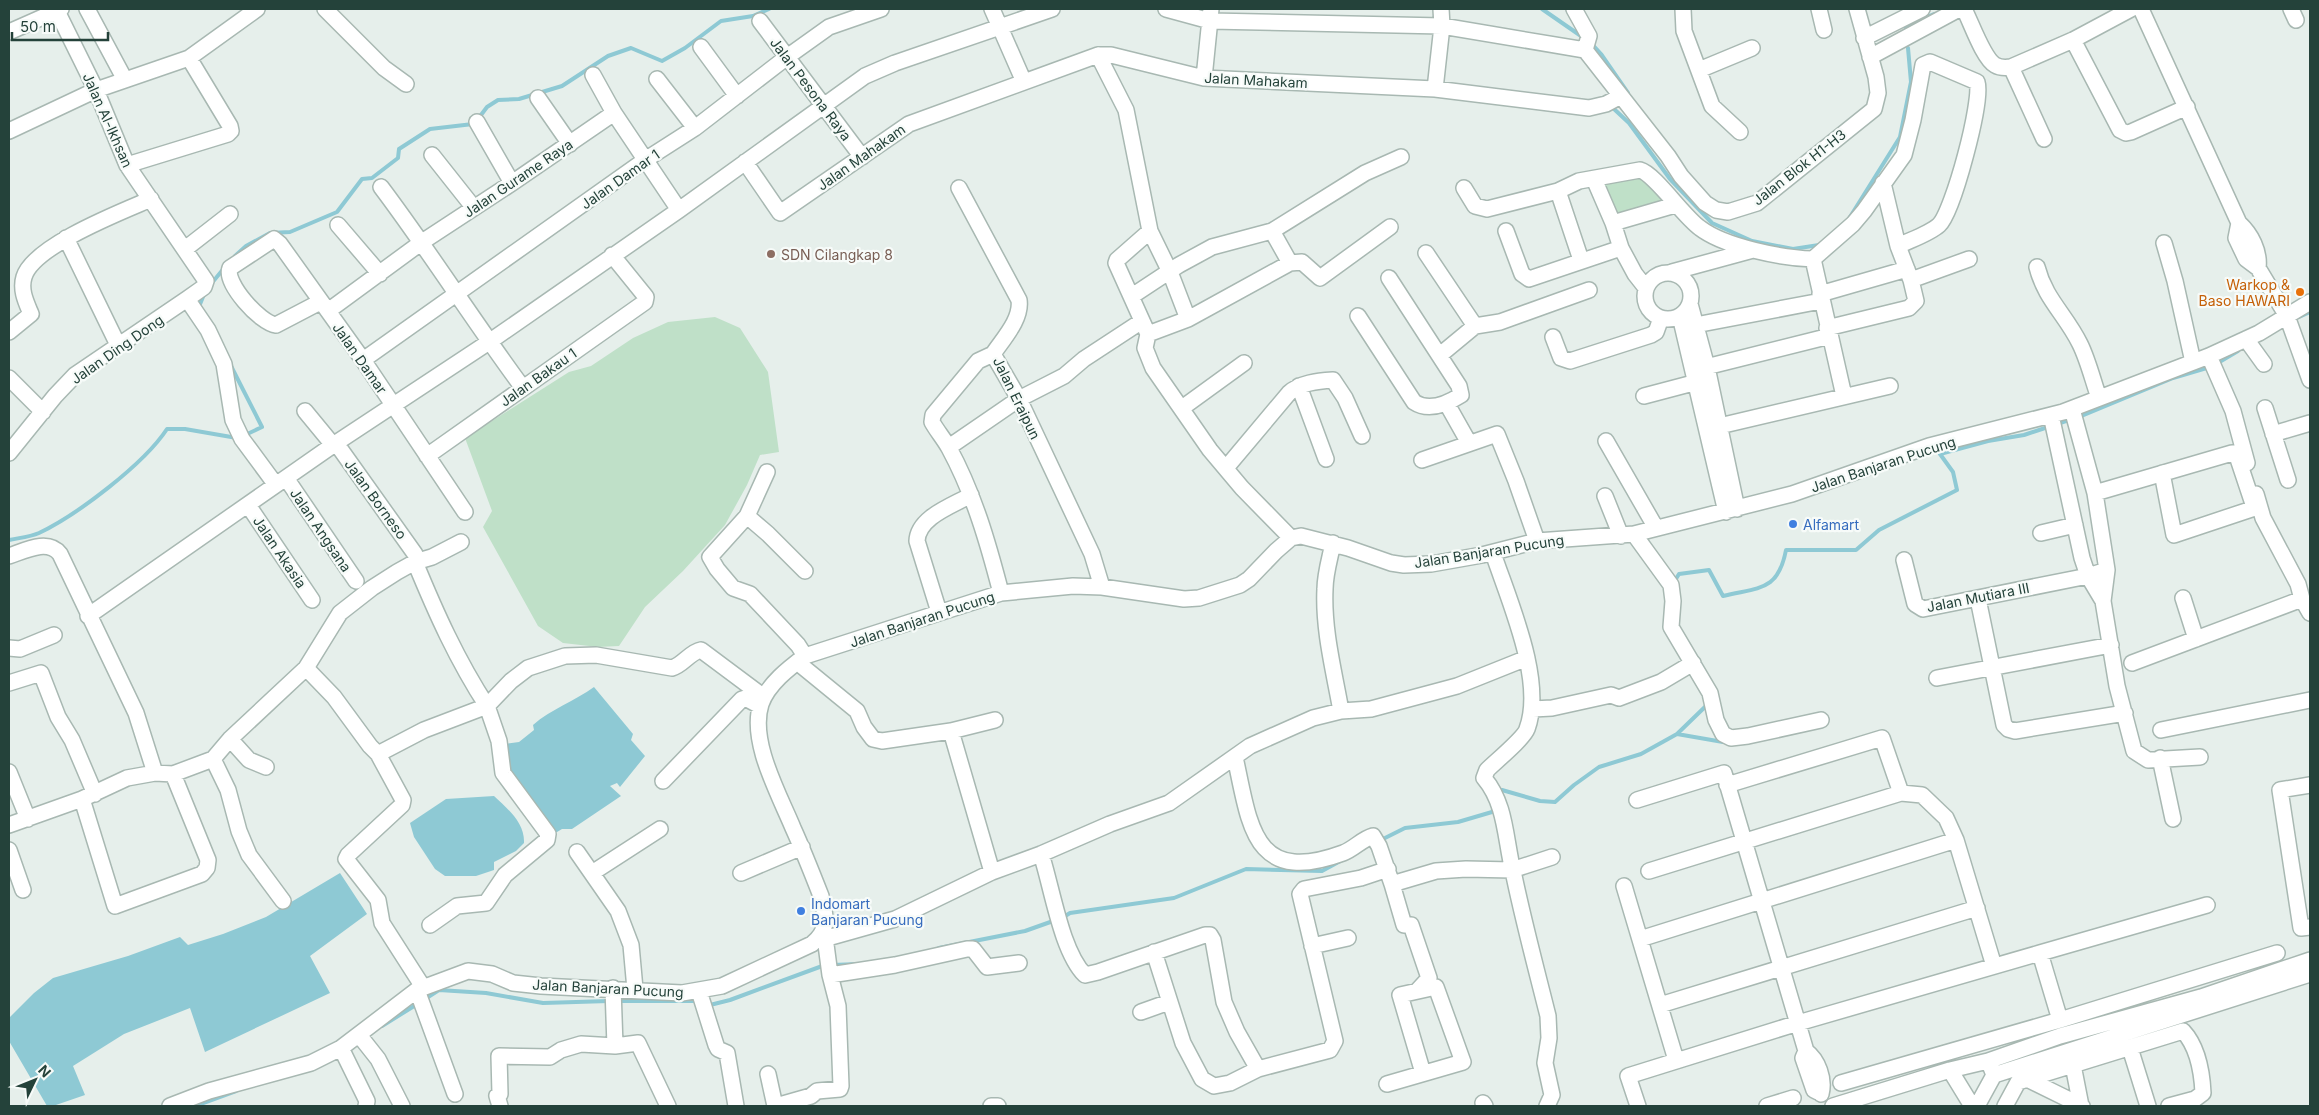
<svg xmlns="http://www.w3.org/2000/svg" width="2319" height="1115" font-family="Inter,sans-serif">
<rect width="100%" height="100%" fill="#e6efeb"/>
<path fill="#bfe0c8" d="M1640 170 1675 205 1613 223 1594 179Z
M715 317 740 328 768 372 779 452 760 455 747 485 725 525 683 571 645 607 619 646 598 647 563 643 538 626 483 527 492 511 465 438 569 372 591 366 633 338 668 322Z"/>
<path fill="#8ec9d4" d="M594 687 633 734 631 740 645 756 620 787 617 783 610 786 621 796 572 829H562L552 835 505 768V744L519 742 534 730 533 725C551 709 575 701 594 687Z
M494 796C508 809 525 823 524 843L516 851 494 862V870L476 876H445L435 869 414 837 410 823 446 799Z
M340 873 367 914 310 956 330 993 205 1052 190 1008 124 1034 73 1066 85 1095 53 1106H47L9 1041V1018L34 993 53 978 128 956 180 937 188 945 223 934 266 917Z"/>
<g fill="none" stroke-linecap="round" stroke-linejoin="round">
<path stroke="#8ec9d4" stroke-width="4" d="M1542 9 1581 36
M1906 28V26L1934 14
M1591 43 1601 54 1628 93
M1614 109 1629 123 1670 179 1712 223 1752 241 1793 249 1819 245
M478 119 487 107 498 100 519 99 562 86 608 56 631 48 662 61 685 48 721 21 753 16 769 9
M1850 217 1900 137 1911 82 1908 48
M235 256 246 246 270 233 290 232 337 212 362 179 372 178 398 158 399 149 430 129 473 124
M211 284 225 267
M198 309 205 292
M2299 317 2310 312
M230 364 262 427 243 436
M2216 364 2238 351
M2079 417 2173 378 2210 367
M2057 424 2072 419
M9 540C18 538 30 537 39 533 77 515 144 464 167 429H185L237 438
M1674 582 1679 574 1709 570 1723 596C1759 587 1778 592 1786 550H1856L1879 530 1957 490 1953 472 1940 454 1988 441 2024 435 2051 426
M1677 734 1708 704
M1500 794 1502 790 1540 801 1555 802 1574 785 1599 767 1641 754 1677 734 1723 742
M1379 841 1405 828 1458 822 1492 812 1494 807
M1062 918 1070 913 1174 898 1246 869 1322 871 1344 859
M939 948 1025 931 1056 920
M832 965 859 964
M425 999 439 990 486 993 543 1003 609 1001
M616 1001H696L698 1003
M706 1006 730 1000 825 965
M382 1026 419 1003
M195 1106 236 1091"/>
<g stroke="#a8b8b2" stroke-width="18">
<path id="minor" d="M87 9 124 78
M325 9 384 68 406 84
M992 9 1024 82
M1166 9 1210 21 1442 26 1585 50 1668 156 1681 176 1705 203 1716 210 1728 212 1757 203 1874 109 1878 93 1876 77 1857 9
M1574 9 1589 36 1585 50
M1683 9 1684 31 1712 106 1740 132
M1819 9 1824 30
M1964 9C1971 22 1983 58 1995 65 2000 68 2005 68 2011 67L2073 40 2131 9
M2141 9 2239 223C2251 234 2260 251 2258 268
M2291 9 2296 20
M760 21 862 157
M9 32 61 9
M1864 38 1922 9
M2073 40 2120 130 2126 133 2131 132 2187 107
M701 47 737 96
M1098 55 1126 110 1150 231 1170 272 1188 319
M1870 57 1959 9
M2011 67 2044 139
M1699 70 1752 48
M593 75 614 113 679 210
M1204 78 1211 9
M657 79 695 128
M1435 89 1442 26 1441 9
M538 98 570 144
M477 122 512 183
M9 131 96 90 189 58 257 9
M432 155 474 208
M745 162 780 213 909 124 1098 55H1111L1204 78 1435 89 1589 108 1606 104 1621 96
M127 165 228 134 231 131 230 126 189 58
M1594 179 1613 223 1621 248 1635 274 1646 288
M381 187C430 252 474 322 523 388
M959 188 1019 300C1022 319 1003 339 993 354L1019 399 1092 554 1102 587
M1464 188 1475 206 1487 209 1558 191 1579 181 1640 170C1655 174 1683 216 1700 228 1725 247 1782 258 1813 259L1853 224 1864 211 1904 155 1913 120 1923 65 1930 62 1977 82C1983 100 1953 212 1939 225 1929 234 1910 240 1898 246
M1558 191 1581 260
M1613 223 1675 205
M2239 223 2236 238 2246 259 2258 268 2287 316 2310 380
M338 225 380 274
M1150 231 1117 260 1116 263 1148 334 1145 348 1153 368 1210 450 1242 488 1291 538
M1506 231 1522 274 1529 279 1621 248
M66 238 118 345
M2164 243 2175 281 2193 362
M185 249 230 214
M1426 253 1475 326 1440 355
M1813 259 1844 396
M1290 263 1302 262 1320 278 1390 227
M2037 267C2045 299 2066 315 2080 344 2088 360 2093 381 2099 398
M1672 272 1753 250
M1645 296a23 23 0 1 1 46 0a23 23 0 1 1-46 0Z
M1911 280 1969 259
M1820 294 1907 269
M1132 296 1179 265 1212 247 1272 231
M187 299 208 330 224 364 233 420 242 439 276 485
M320 302 276 325C260 323 224 283 230 268L274 239 280 244 363 360 465 512
M1690 304 1707 367 1737 509
M328 311 422 242 512 183 614 113
M1358 316 1414 402C1429 412 1447 404 1461 395L1459 386 1389 278
M1680 316 1726 512
M1475 326 1500 322 1589 290
M1685 327 1821 301
M1827 328 1909 308 1916 301 1911 280 1898 246 1883 183
M9 332 31 314C26 302 20 290 24 277 33 246 121 212 151 199
M1148 334 1188 319 1290 263 1272 231 1365 173 1401 157
M1553 337 1561 358 1570 361 1651 335 1656 332 1661 318
M2246 339 2264 364
M993 354 978 361 933 415 932 422C937 431 944 439 949 448 974 494 988 543 1001 593
M2209 356 2233 411 2247 463
M363 360 645 160 695 128 787 57 829 27 881 9
M1698 369 1830 336
M9 378 43 412
M1299 386 1326 459
M1644 396 1697 382
M1447 404 1469 443
M1182 408 1244 363
M2265 408 2288 480
M2072 409 2095 493 2107 570 2103 601 2117 686 2134 751 2148 760 2200 757
M305 411 333 445
M2051 415 2082 558 2088 576 2103 601
M1711 428 1890 386
M2273 434 2310 423
M1606 441 1656 528
M336 443 415 554
M949 447 1019 399 1064 376 1084 359 1142 321
M9 453 55 396 75 375 187 299 204 287 206 281 127 165 96 90 57 11
M427 456 645 302 646 297 612 255
M1422 460 1497 434 1516 481 1537 541
M1226 468 1289 393C1300 383 1317 381 1333 380L1345 398 1362 436
M767 472 747 516 710 557 717 569 733 588 750 594 798 645 805 656
M286 478 356 581
M2095 493 2232 453H2236L2253 504 2252 509 2174 535 2162 473
M2256 494 2263 518 2298 584 2302 599 2310 613
M1605 496 1621 536
M248 505 312 600
M747 516 768 534 805 571
M2041 533 2075 525
M1634 534 1671 585 1673 601 1671 627 1710 693 1716 720 1723 734 1731 738 1748 736 1821 720
M1333 543C1330 558 1325 574 1325 589 1323 630 1334 671 1341 711
M1493 553C1509 601 1545 681 1527 729 1524 738 1495 762 1487 770L1484 778C1506 804 1505 838 1513 871 1523 920 1536 968 1548 1016L1549 1038 1545 1063 1552 1095 1547 1106
M9 556C24 551 48 538 60 554L136 713 155 773
M1904 560 1915 604 1923 609 2088 576 2107 570
M2183 598 2196 639
M1978 599 2004 725 2008 729 2015 731 2125 713
M939 612 917 541C918 517 952 506 971 495
M88 616 336 443 489 342 679 210 865 76 895 63 1052 9
M9 648 20 649 54 635
M797 662 857 711 864 727 873 739 882 741 951 731
M2132 663 2302 599
M306 668 334 697 370 746 378 754 424 730 487 706C457 660 436 613 415 562
M1937 678 2111 645
M9 683 41 673 58 717 72 740 95 794
M1533 709 1552 708 1611 695 1619 698 1661 682 1693 663
M2161 730 2310 700
M230 739 249 760 266 767
M378 754 403 800 402 805 348 855 346 859 378 900 382 923 423 987
M1235 757C1250 826 1253 886 1343 853 1354 849 1362 839 1373 836L1379 846 1392 884 1436 871 1466 869 1512 870 1552 857
M2160 758 2173 819
M213 759 228 790 239 831 249 855 283 901
M9 772 28 819
M663 781 742 699 745 698 760 706
M1727 785 1882 738 1901 793 1922 795 1946 818 1956 840 1994 966
M2310 785 2280 790 2301 928 2310 927
M82 799 115 906 202 874 207 868 208 860 173 774
M1637 800 1724 773 1806 1051C1818 1060 1825 1079 1821 1094
M9 825 82 799 127 778 155 773 173 774 213 759 230 739 306 668 340 613 372 588 397 572 415 562 432 557 461 542
M9 850 23 890
M577 852 618 911 631 945 635 989
M1041 854C1052 887 1061 951 1085 975L1098 972 1205 935H1210L1213 940 1224 1002 1237 1032 1258 1069
M1649 871 1901 793
M992 872 951 731 995 720
M592 873 660 829
M741 873 802 847
M1392 884 1404 925H1411L1429 978 1417 991
M1624 886 1676 1060
M430 925 457 906 486 903 505 875 547 840 548 834 503 773 499 741 487 706 511 681 528 668 565 656 596 655 672 668C683 665 690 652 701 650L764 697
M821 937H831L895 919 992 872 1041 854 1110 824 1169 803 1250 746 1313 718 1341 711 1371 709 1457 686 1527 658
M1640 939 1956 840
M1312 946 1348 938
M1154 952 1183 1043 1202 1079 1214 1086 1230 1083 1258 1069 1330 1050 1335 1041 1300 894 1304 889 1361 878 1388 869
M2040 953 2207 905
M830 975 895 965 967 949H973L987 967 1019 963
M613 988 615 1046
M417 990 455 1094
M699 991 716 1045 718 1049 727 1053 736 1106
M1660 1005 1977 908
M1141 1012 1169 1002
M2060 1020 2277 953
M359 1035 378 1059 402 1106
M341 1048 367 1101 366 1106
M2130 1048 2148 1106
M1806 1051 1803 1058 1814 1090 1818 1092
M2073 1065 2081 1106
M1950 1070 1972 1106
M768 1074 775 1106
M1994 1075 2310 974
M2027 1079 2082 1106
M1387 1084 1463 1062 1436 987 1400 995 1423 1073
M1483 1103 1485 1106
M170 1106 209 1091 311 1063 341 1048 417 990 468 971 492 974 513 983 541 986 682 993 722 986 812 944C830 929 826 917 821 896 812 873 803 850 793 828 779 794 749 741 761 704 768 684 789 668 805 656L1001 593 1073 586 1102 587 1184 599 1199 598 1240 585 1249 579 1276 551 1291 538 1301 536 1348 548 1391 563 1404 565 1431 564 1482 555 1537 541 1634 534 1792 494 1929 446 2063 412 2209 356 2259 333 2310 302
M500 1106 497 1096 500 1094 499 1056 550 1057 561 1050 581 1044 615 1046 638 1043 668 1106
M776 1106 811 1096 817 1091 840 1089 841 1086 838 1006 830 975 825 937
M991 1106H998
M1638 1106 1628 1076 1798 1023 2040 953 2060 1020 1841 1083
M1767 1106 1793 1098
M1833 1106 1950 1070 1988 1061 2060 1036 2201 997 2310 960
M1977 1106 1994 1075 1990 1065
M2005 1106 2018 1082 2183 1031C2197 1046 2202 1072 2203 1093L2195 1099 2169 1106"/>
</g>
<use href="#minor" stroke="#fff" stroke-width="15"/>
</g>
<circle fill="#8d6e63" stroke="#f7fbf9" stroke-width="2" cx="771" cy="254" r="5"/>
<circle fill="#e8710a" stroke="#f7fbf9" stroke-width="2" cx="2300" cy="292" r="5"/>
<g fill="#3f7fe0" stroke="#f7fbf9" stroke-width="2">
<circle cx="1793" cy="524" r="5"/>
<circle cx="801" cy="911" r="5"/>
</g>
<g text-anchor="middle" dominant-baseline="central" stroke-width="4.5" stroke-linejoin="round" paint-order="stroke">
<g font-size="14" fill="#24423a" stroke="#f7fbf9">
<text transform="translate(1256 80) rotate(3)">Jalan Mahakam</text>
<text transform="translate(811 89) rotate(53)">Jalan Pesona Raya</text>
<text transform="translate(108 120) rotate(66)">Jalan Al-Ikhsan</text>
<text transform="translate(861 157) rotate(-35)">Jalan Mahakam</text>
<text transform="translate(1799 167) rotate(-38)">Jalan Blok H1-H3</text>
<text transform="translate(518 178) rotate(-34)">Jalan Gurame Raya</text>
<text transform="translate(620 179) rotate(-35)">Jalan Damar 1</text>
<text transform="translate(117 349) rotate(-35)">Jalan Ding Dong</text>
<text transform="translate(360 358) rotate(55)">Jalan Damar</text>
<text transform="translate(538 377) rotate(-35)">Jalan Bakau 1</text>
<text transform="translate(1017 398) rotate(64)">Jalan Eraipun</text>
<text transform="translate(1883 464) rotate(-18)">Jalan Banjaran Pucung</text>
<text transform="translate(376 499) rotate(54)">Jalan Borneso</text>
<text transform="translate(321 530) rotate(56)">Jalan Angsana</text>
<text transform="translate(1489 551) rotate(-9)">Jalan Banjaran Pucung</text>
<text transform="translate(280 552) rotate(56)">Jalan Akasia</text>
<text transform="translate(1978 597) rotate(-11)">Jalan Mutiara III</text>
<text transform="translate(922 619) rotate(-18)">Jalan Banjaran Pucung</text>
<text transform="translate(608 988) rotate(3)">Jalan Banjaran Pucung</text>
</g>
<g font-size="14" fill="#785e54" stroke="#f7fbf9" text-anchor="start">
<text x="781" y="254">SDN Cilangkap 8</text>
</g>
<g font-size="14" fill="#c56008" stroke="#f7fbf9" text-anchor="end">
<text x="2290" y="284">Warkop &amp;<tspan x="2290" dy="16">Baso HAWARI</tspan></text>
</g>
<g font-size="14" fill="#366cbe" stroke="#f7fbf9" text-anchor="start">
<text x="1803" y="524">Alfamart</text>
<text x="811" y="903">Indomart<tspan x="811" dy="16">Banjaran Pucung</tspan></text>
</g>
</g>
<rect width="2319" height="1115" fill="none" stroke="#24423a" stroke-width="20"/>
<g transform="translate(35 1080) rotate(47)" stroke="#f7fbf9" stroke-width="4" paint-order="stroke">
<path d="M0-4L9 19L0 12L-9 19Z" fill="#24423a"/>
<text y="-8" font-size="14" font-weight="bold" text-anchor="middle" fill="#24423a">N</text>
</g>
<path d="M12 32v8h96v-8" fill="none" stroke="#24423a" stroke-width="2.5"/>
<text x="20" y="32" font-size="15" fill="#24423a" stroke="#f7fbf9" stroke-width="4" paint-order="stroke">50 m</text>
</svg>
